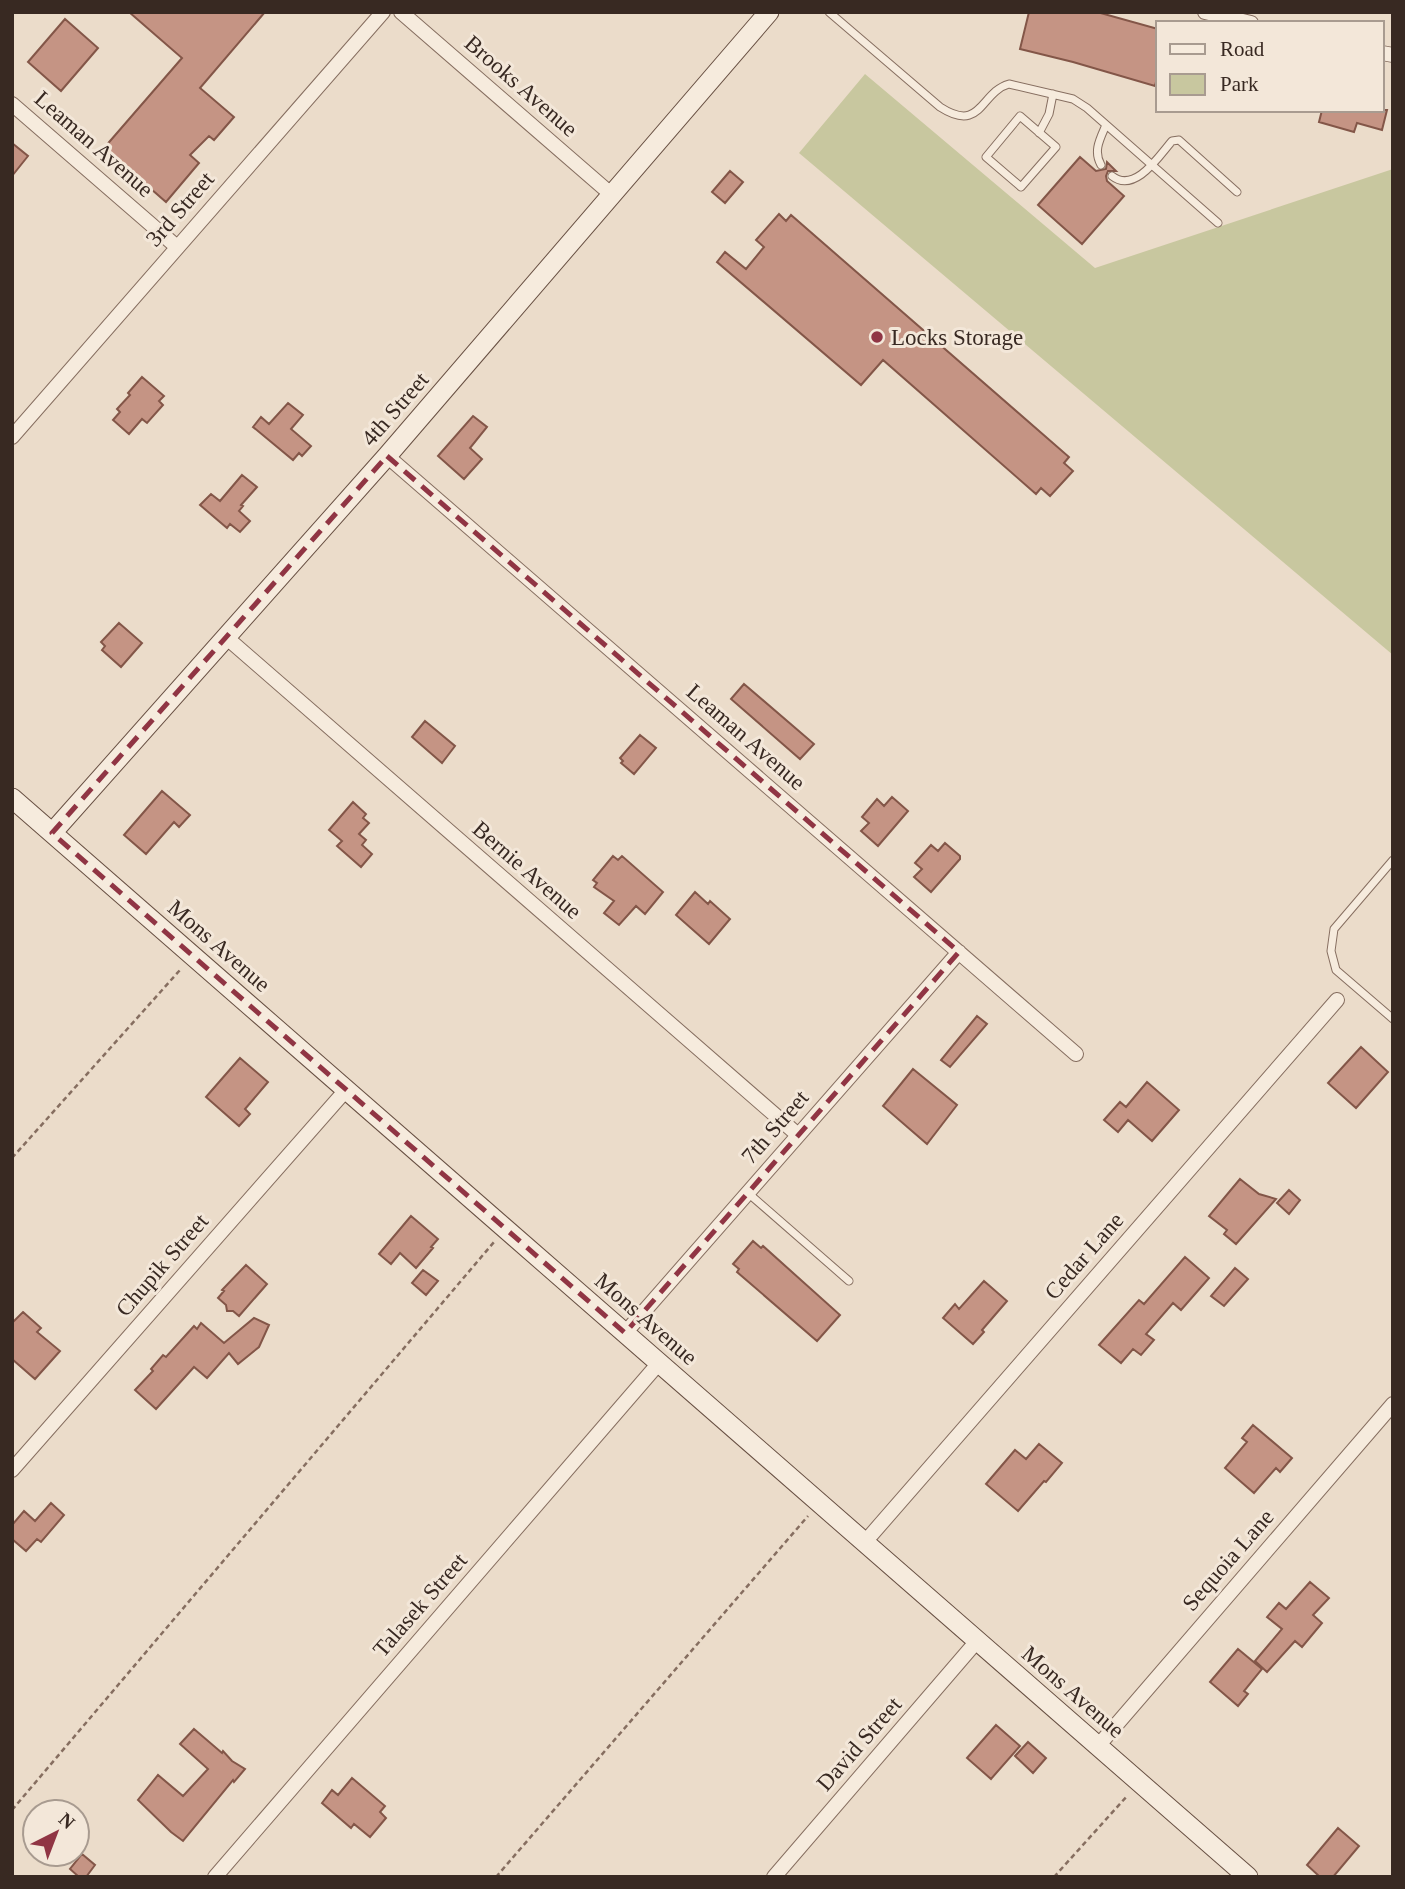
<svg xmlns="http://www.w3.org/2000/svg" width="1405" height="1889" font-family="'Times New Roman',serif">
<rect width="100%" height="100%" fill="#ebdcca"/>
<path fill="#c8c79f" d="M865 74 1095 268 1393 169V655L799 153Z"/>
<path fill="#c59484" stroke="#835648" stroke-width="2" d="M129 12H265L200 88 234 117 214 140 209 136 190 155 199 163 166 202 104 148 182 58Z
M1029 12H1097L1158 29V74L1155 86 1073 62 1020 49Z
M65 19 98 48 61 91 28 62Z
M1322 110H1387L1382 130 1357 123 1354 132 1319 122Z
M12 143 28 156 12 176Z
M1080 157 1096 171 1106 169 1107 162 1116 171H1108L1106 176 1107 181 1124 196 1082 244 1038 205Z
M730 171 743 182 725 203 712 192Z
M779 214 786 221 791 215 1069 457 1064 463 1073 471 1050 496 1041 488 1036 494 883 360 861 385 717 262 725 252 746 269 764 247 756 240Z
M142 377 164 396 159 401 163 405 147 423 142 419 129 434 113 420 120 412 117 409 130 395 128 393Z
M288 403 303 415 291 429 311 446 302 456 299 453 293 460 253 427 261 417 269 424Z
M473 416 487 427 470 448 482 459 464 479 438 456Z
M242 475 257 487 241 505 243 506 239 511 250 521 240 532 230 524 227 528 200 505 211 494 220 501Z
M119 623 142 643 121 667 102 650 105 646 101 642Z
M744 684 814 744 800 759 731 699Z
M425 721 455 746 442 763 412 737Z
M640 735 656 748 634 774 621 763 623 761 620 758Z
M162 791 190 815 179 827 174 822 146 854 124 835Z
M892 797 908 811 878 846 861 831 869 823 862 817 877 799 884 806Z
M353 802 366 814 363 818 369 823 359 834 366 840 362 845 372 854 361 867 337 846 342 841 329 830Z
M945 843 960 856V859L931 892 914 877 922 869 915 863 931 845 938 851Z
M613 856 618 860 622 856 663 892 645 914 636 906 619 925 604 913 614 901 594 887 597 883 593 880Z
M695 892 708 904 710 901 730 919 709 944 676 915Z
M977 1016 987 1024 950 1067 941 1060Z
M1361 1047 1388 1072 1356 1108 1328 1083Z
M240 1058 268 1082 245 1109 250 1114 239 1126 206 1097Z
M913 1069 957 1105 927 1144 883 1106Z
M1147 1082 1179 1110 1152 1141 1128 1120 1118 1132 1104 1120 1120 1102 1126 1107Z
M1240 1179 1259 1194 1276 1199 1236 1244 1224 1234 1227 1230 1209 1216Z
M1289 1190 1300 1200 1289 1214 1277 1203Z
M411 1216 438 1239 431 1247 433 1248 416 1268 400 1253 391 1264 379 1254Z
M753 1241 761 1248 763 1246 840 1315 817 1341 737 1272 739 1269 733 1264Z
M1185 1257 1209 1278 1181 1310 1173 1303 1146 1334 1154 1340 1141 1355 1133 1349 1121 1363 1099 1345 1139 1300 1144 1304Z
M246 1265 267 1284 239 1316 233 1311H227L226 1305 218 1298 224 1291 222 1290Z
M1235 1268 1248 1279 1224 1306 1211 1296Z
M423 1270 438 1281 426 1295 412 1283Z
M984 1281 1007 1301 982 1330 984 1332 973 1344 943 1318 955 1304 959 1309Z
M23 1312 41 1328 37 1332 60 1351 35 1379 12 1359V1323Z
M254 1318 269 1325 259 1347 238 1364 229 1353 207 1378 194 1367 156 1409 135 1390 153 1371 151 1369 163 1355 166 1357 194 1326 197 1329 201 1323 224 1343Z
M1253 1425 1292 1458 1280 1472 1276 1468 1254 1493 1225 1468 1247 1442 1242 1438Z
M1039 1444 1062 1463 1046 1482 1044 1481 1018 1511 986 1484 1015 1450 1026 1459Z
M51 1503 64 1515 41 1542 37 1539 26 1551 12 1539V1525L24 1511 35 1521Z
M1310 1582 1329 1598 1313 1615 1322 1623 1302 1647 1295 1641 1267 1672 1255 1661 1282 1629 1267 1617 1279 1603 1286 1609Z
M1238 1649 1262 1669 1244 1691 1248 1694 1238 1706 1210 1682Z
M996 1725 1020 1746 991 1779 967 1758Z
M194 1729 222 1753 223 1751 232 1761 245 1769 234 1782 233 1780 183 1841 171 1832 138 1800 158 1775 183 1796 208 1769 180 1744Z
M1028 1742 1046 1758 1033 1773 1015 1756Z
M352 1778 385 1806 380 1812 386 1818 370 1837 354 1824 351 1828 322 1803 332 1790 338 1795Z
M1338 1828 1359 1846 1333 1877H1320L1307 1865Z
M82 1854 95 1865 86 1877H79L70 1869Z"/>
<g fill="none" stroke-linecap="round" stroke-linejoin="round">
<g stroke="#866e60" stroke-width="9">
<path id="lane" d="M829 12 940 107C982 134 980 92 1009 84L1073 99 1087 108 1218 223
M1020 116 1056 147 1021 187 986 157Z
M1039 133 1049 114 1053 94
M1101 165C1093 151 1100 139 1106 125
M1112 176C1135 194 1159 156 1172 141L1179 140 1237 192
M1393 860 1334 929 1331 951 1336 970 1393 1019
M748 1193 849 1281"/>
</g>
<g stroke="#866e60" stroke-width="16">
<path id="street" d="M401 12 612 195
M1205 12 1251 23
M1382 53 1393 55
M12 104 177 247
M12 437 383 12
M387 456 1076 1054
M227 638 798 1135
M625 1333 959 952
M12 1470 346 1090
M865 1542 1337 1000
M1098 1746 1393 1404
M215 1877 659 1363
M774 1877 977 1641"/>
</g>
<g stroke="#685043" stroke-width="21">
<path id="secondary" d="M12 798 1248 1877
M52 833 387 456 769 12"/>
</g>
<path stroke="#866e60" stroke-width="2.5" stroke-dasharray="5 3.5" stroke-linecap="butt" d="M12 1158 180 970
M12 1810 494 1242
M496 1877 808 1516
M1054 1877 1128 1795"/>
<use href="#lane" stroke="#f6ebdd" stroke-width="7"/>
<use href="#street" stroke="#f6ebdd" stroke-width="14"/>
<use href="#secondary" stroke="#f6ebdd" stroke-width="19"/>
</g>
<path fill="none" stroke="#903544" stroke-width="5" stroke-dasharray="14 9" stroke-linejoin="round" d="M387 456 959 952 625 1333 52 833Z"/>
<circle fill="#903544" stroke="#f3e7d9" stroke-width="2.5" cx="877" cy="337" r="7"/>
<g text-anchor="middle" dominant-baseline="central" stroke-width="6" stroke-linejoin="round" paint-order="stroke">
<g font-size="23" fill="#382922" stroke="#f3e7d9">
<text transform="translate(521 86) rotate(41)">Brooks Avenue</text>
<text transform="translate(94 144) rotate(41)">Leaman Avenue</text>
<text transform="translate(180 209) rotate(-49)">3rd Street</text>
<text transform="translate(395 409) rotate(-49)">4th Street</text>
<text transform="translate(746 737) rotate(41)">Leaman Avenue</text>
<text transform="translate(527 870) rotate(41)">Bernie Avenue</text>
<text transform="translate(219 946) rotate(41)">Mons Avenue</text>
<text transform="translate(775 1127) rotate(-49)">7th Street</text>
<text transform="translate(1084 1256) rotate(-49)">Cedar Lane</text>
<text transform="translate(162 1265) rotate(-49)">Chupik Street</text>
<text transform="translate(646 1319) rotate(41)">Mons Avenue</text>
<text transform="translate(1228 1560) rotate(-49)">Sequoia Lane</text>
<text transform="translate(420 1605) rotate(-49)">Talasek Street</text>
<text transform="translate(1073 1692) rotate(41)">Mons Avenue</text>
<text transform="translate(859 1744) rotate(-49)">David Street</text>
</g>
<g font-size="23" fill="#382922" stroke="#f3e7d9" text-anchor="start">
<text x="891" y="337">Locks Storage</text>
</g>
</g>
<rect width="1405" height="1889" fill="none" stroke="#382922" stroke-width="28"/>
<rect x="1156" y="21" width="228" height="91" fill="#f3e7d9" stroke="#a89b90" stroke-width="2"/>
<rect x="1170" y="44" width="35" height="10" fill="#f6ebdd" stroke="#a89b90" stroke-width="2"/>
<text x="1220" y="56" font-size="21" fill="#382922">Road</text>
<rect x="1170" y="74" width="35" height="21" fill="#c8c79f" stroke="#a89b90" stroke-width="2"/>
<text x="1220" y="91" font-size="21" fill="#382922">Park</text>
<g transform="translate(56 1833) rotate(42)"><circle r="33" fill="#f3e7d9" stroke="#a89b90" stroke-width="2"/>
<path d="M0-5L12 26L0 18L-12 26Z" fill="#903544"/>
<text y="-10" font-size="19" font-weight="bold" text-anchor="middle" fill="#382922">N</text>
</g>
</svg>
